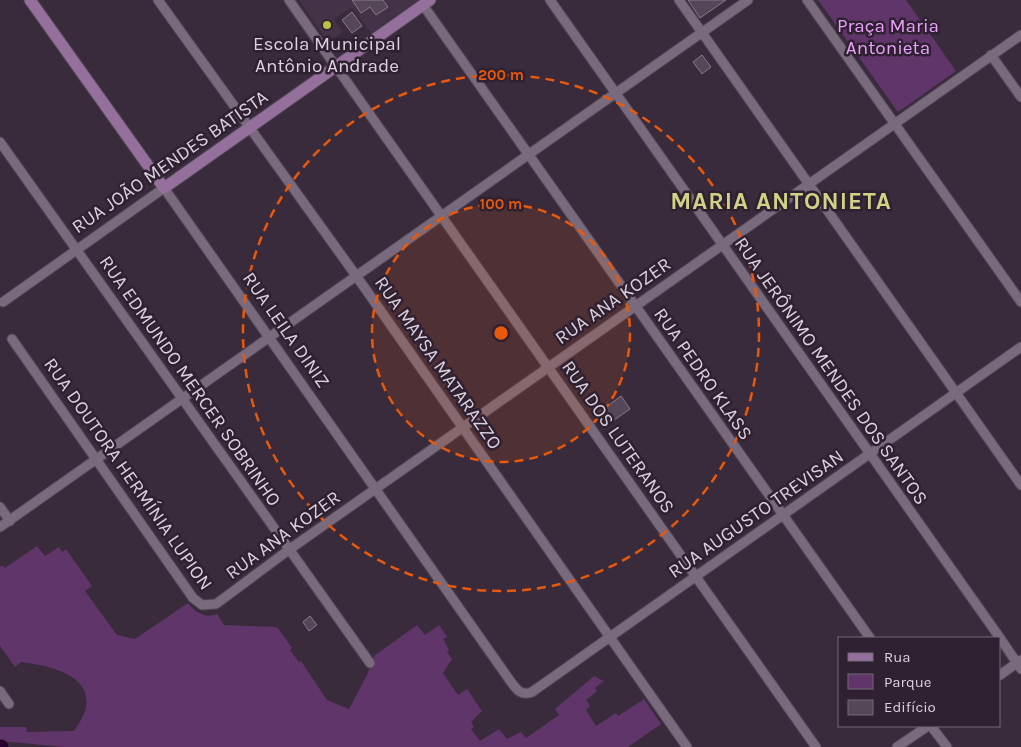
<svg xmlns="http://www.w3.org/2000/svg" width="1021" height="747" font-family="Karla,sans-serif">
<rect width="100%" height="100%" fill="#392b3c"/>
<path fill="#443248" d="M299 0H418L371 33 352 7 334 19 343 32 328 42Z"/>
<path fill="#603569" d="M818 0H906L956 71 898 112Z
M37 546 45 556 59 547 62 552 66 549 92 586 85 591 117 635 135 639 188 603C195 612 205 619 217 614L224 625 277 627 292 648 290 650 299 662 301 661 327 700 349 709 368 673 374 656 417 625 425 635 439 625 447 637 443 639 449 650 447 652 452 659 443 673 458 695 467 689 482 711 471 722 474 727 471 729 480 741 499 729 507 739 521 732 526 738 559 715 555 709 594 676 604 681 595 688 597 691 586 700 590 706 586 710 596 726 616 713 618 716 644 699 661 724 628 747H65L0 741V727H26L27 732 74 731C79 724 84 716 86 707 92 673 44 665 21 662L15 667 0 646V567L2 565 5 568Z"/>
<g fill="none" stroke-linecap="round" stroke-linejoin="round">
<path stroke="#27002e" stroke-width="15" d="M0 747H1"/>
</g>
<path fill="#554658" stroke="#88788c" d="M352 0H383L388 7 376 15 370 7 361 13Z
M688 0H726L700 18Z
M352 12 362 26 352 33 342 20Z
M702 55 711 67 702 74 693 62Z
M621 396 630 409 607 425 598 413Z
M310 616 317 625 309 631 303 622Z"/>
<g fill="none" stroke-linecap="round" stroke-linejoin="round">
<g stroke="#544857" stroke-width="11">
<path id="street" d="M158 0 357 277 687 747
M289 0 816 747
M550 0 1000 638
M679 0 1021 485
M807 0 1021 302
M423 5 870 638
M991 55 1021 97
M0 142 370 663
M3 302 164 188 511 682C517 690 521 696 532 692L1021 347
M12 339 193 598 202 605 216 604 290 549 1021 35
M0 507 10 521
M0 527 748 0
M1000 638 1021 669
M1000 675 1021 660
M0 691 9 704
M931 726 947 747
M897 747 928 726"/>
</g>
<g stroke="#544857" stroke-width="13">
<path id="secondary" d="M30 0 164 188 430 0"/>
</g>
<use href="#street" stroke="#7a6a7d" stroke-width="9"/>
<use href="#secondary" stroke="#95709d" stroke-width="11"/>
</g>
<circle cx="501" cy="333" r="129" fill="#e8590c" fill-opacity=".12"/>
<g fill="none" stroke="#e8590c" stroke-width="2.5" stroke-dasharray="9 6">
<circle cx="501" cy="333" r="129"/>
<circle cx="501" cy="333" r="258"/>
</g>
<circle fill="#bdbf43" stroke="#2f2131" stroke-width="2" cx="327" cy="25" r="5"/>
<g text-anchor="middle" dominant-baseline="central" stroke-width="5" stroke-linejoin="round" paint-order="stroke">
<g font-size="19" fill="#eba0fb" stroke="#2f2131">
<text x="888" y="26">Praça Maria<tspan x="888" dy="22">Antonieta</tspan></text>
</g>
<g font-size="19" fill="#dbd2dd" stroke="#2f2131">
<text x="327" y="44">Escola Municipal<tspan x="327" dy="22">Antônio Andrade</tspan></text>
</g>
<g font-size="19" fill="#dbd2dd" stroke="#2f2131">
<text transform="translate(170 162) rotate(-35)">RUA JOÃO MENDES BATISTA</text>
<text transform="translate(613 301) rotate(-35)">RUA ANA KOZER</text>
<text transform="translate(286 330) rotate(55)">RUA LEILA DINIZ</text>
<text transform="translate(438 363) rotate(55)">RUA MAYSA MATARAZZO</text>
<text transform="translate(831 371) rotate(55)">RUA JERÔNIMO MENDES DOS SANTOS</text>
<text transform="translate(703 374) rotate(55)">RUA PEDRO KLASS</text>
<text transform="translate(190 381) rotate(55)">RUA EDMUNDO MERCER SOBRINHO</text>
<text transform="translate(618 437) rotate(55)">RUA DOS LUTERANOS</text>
<text transform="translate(128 474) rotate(55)">RUA DOUTORA HERMÍNIA LUPION</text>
<text transform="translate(756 514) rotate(-35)">RUA AUGUSTO TREVISAN</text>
<text transform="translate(283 535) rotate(-36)">RUA ANA KOZER</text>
</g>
<g font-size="24" font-weight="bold" letter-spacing="1" fill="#cfd385" stroke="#2f2131">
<text x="781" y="201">MARIA ANTONIETA</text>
</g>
</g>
<circle cx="501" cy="333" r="8" fill="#e8590c" stroke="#2f2131" stroke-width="2.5"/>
<g font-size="15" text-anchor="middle" font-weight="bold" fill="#e8590c" stroke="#2f2131" stroke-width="5" stroke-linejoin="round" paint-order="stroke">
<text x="501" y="80">200 m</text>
<text x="501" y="209">100 m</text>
</g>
<rect x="838" y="637" width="162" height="90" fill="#2f2131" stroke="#746876"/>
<rect x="848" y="653" width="25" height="8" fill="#95709d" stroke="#746876"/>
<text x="884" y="662" font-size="15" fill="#dbd2dd">Rua</text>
<rect x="848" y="674" width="25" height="15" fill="#603569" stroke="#746876"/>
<text x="884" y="687" font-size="15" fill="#dbd2dd">Parque</text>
<rect x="848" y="700" width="25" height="15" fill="#554658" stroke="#746876"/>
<text x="884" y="712" font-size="15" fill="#dbd2dd">Edifício</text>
</svg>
